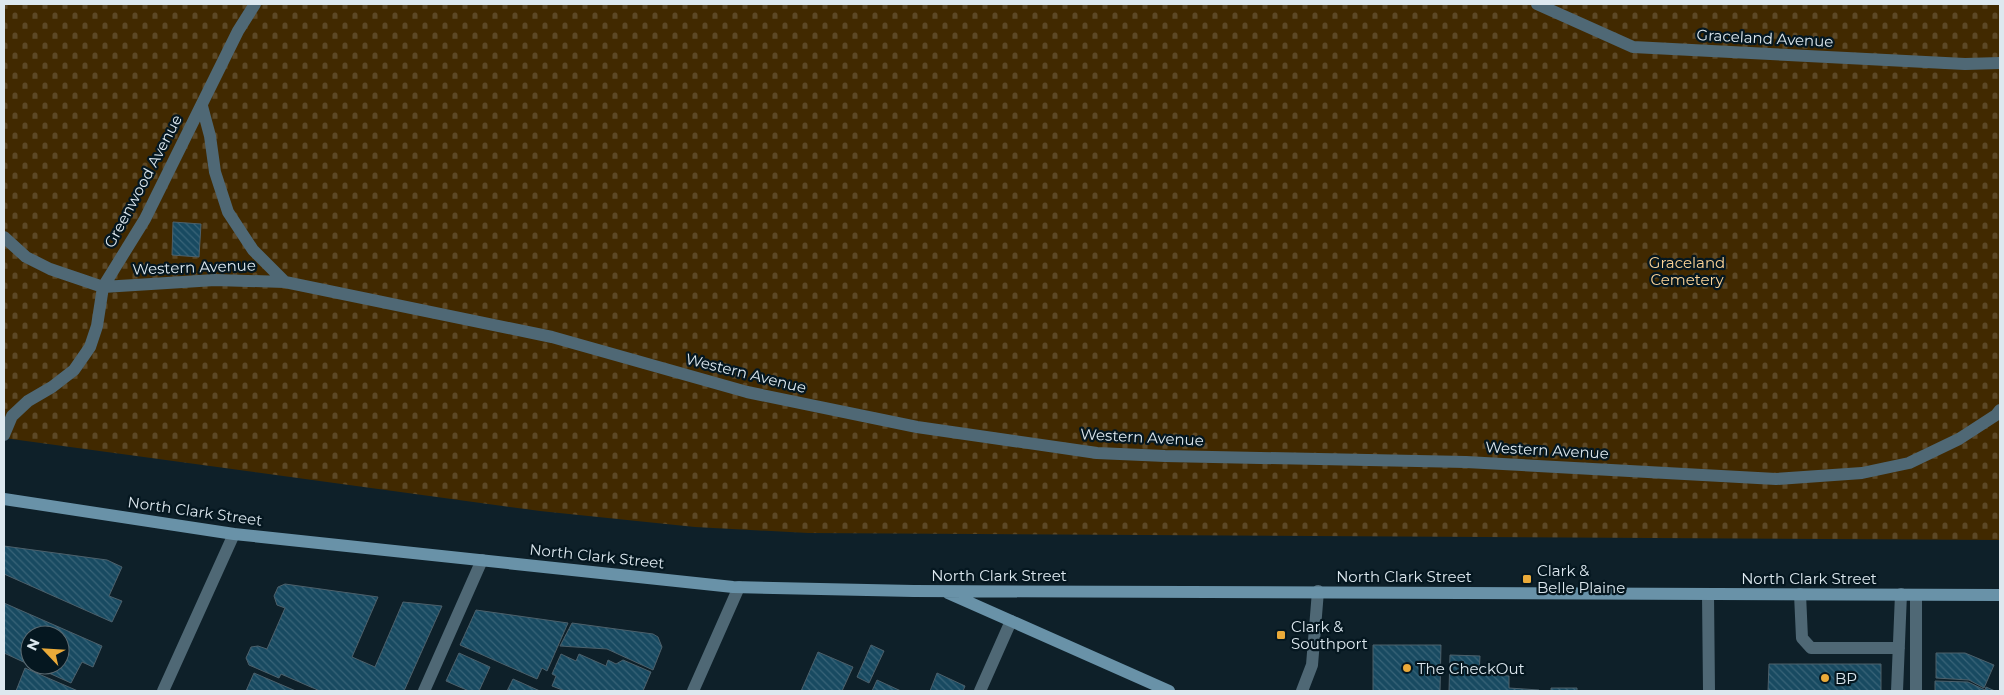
<svg xmlns="http://www.w3.org/2000/svg" width="2004" height="695" font-family="Montserrat,sans-serif">
<defs>
<pattern id="cemetery-stones" width="16" height="16" patternUnits="userSpaceOnUse" patternTransform="scale(1.25)"><rect width="16" height="16" fill="#412900"/><path d="M2 7V4a2 2 0 0 1 4 0v3zM10 15v-3a2 2 0 0 1 4 0v3z" fill="#5c4826"/></pattern>
<pattern id="building-back-hatch" width="6" height="6" patternUnits="userSpaceOnUse" patternTransform="scale(1.25)"><rect width="6" height="6" fill="#184a61"/><path d="M-1 5l2 2M0 0l6 6M5-1l2 2" fill="none" stroke="#396478"/></pattern>
</defs>
<rect width="100%" height="100%" fill="#0e2029"/>
<path fill="url(#cemetery-stones)" d="M4 4H2000V540L808 533 695 527 540 511 4 438Z"/>
<path fill="url(#building-back-hatch)" stroke="#4c606b" d="M173 222 201 224 199 257 172 255Z
M4 546 107 560 122 567 109 596 122 601 112 622 4 574Z
M285 584 378 597 352 657 375 667 403 602 442 606 404 691H320L281 674 279 678 249 665 246 658 251 647 258 646 267 649 285 608 277 605 274 596 278 587Z
M4 603 102 646 93 667 82 662 71 683 31 665H60V635H30V665L4 653Z
M476 610 568 623 547 671 542 668 537 679 460 645Z
M572 623 653 634 658 637 662 647 653 670 607 649 560 646Z
M871 645 884 651 869 683 857 677Z
M1373 645H1441L1440 691H1373Z
M818 652 853 667 842 691H801Z
M459 653 490 667 479 691H469L446 681Z
M1936 653H1965L1994 665 1984 688 1969 680 1936 678Z
M561 654 576 661 579 654 606 666 608 660 616 664 623 660 651 672 643 691H565L552 686 556 676 552 674Z
M1450 655 1480 656 1479 674 1509 676V688L1539 690V691H1449Z
M1769 664H1881V691H1768Z
M25 668 78 691H16Z
M254 673 296 691H246Z
M937 673 965 686 963 691H930Z
M513 679 540 691H507Z
M877 680 901 691H872Z
M1935 681 1968 682 1985 690 1986 687 1995 691H1935Z
M1551 688H1577V691H1551Z"/>
<g fill="none" stroke-linecap="round" stroke-linejoin="round">
<path stroke="#4f6875" stroke-width="12" d="M1537 4 1633 47 1965 64 2000 63
M202 106 210 136 215 172 228 212 253 250 285 282
M4 237 26 257 50 269 103 287 215 280 285 282 552 337 747 392 917 427 1097 453 1165 456 1466 462 1776 479 1862 473 1909 463 1959 439 1996 415 2000 410
M4 435 12 416 28 401 52 387 74 370 90 347 97 326 103 287 145 219 238 31 255 4
M1800 594 1802 638 1811 648H1899
M424 691 482 560
M980 691 1011 621
M1302 691 1312 665 1318 591
M1897 691 1901 594
M1916 691V595"/>
<path stroke="#4f6875" stroke-width="12" d="M1708 594 1709 691
M163 691 234 534
M693 691 739 587"/>
<path stroke="#6992a8" stroke-width="12" d="M4 499 234 534 733 587 914 591 2000 595
M948 593 1169 691"/>
</g>
<g fill="#eaaa39" stroke="#051720" stroke-width="2">
<rect x="1522" y="574" width="10" height="10" rx="2.5"/>
<rect x="1276" y="630" width="10" height="10" rx="2.5"/>
<circle cx="1407" cy="668" r="5"/>
<circle cx="1825" cy="678" r="5"/>
</g>
<g text-anchor="middle" dominant-baseline="central" stroke-width="4.5" stroke-linejoin="round" paint-order="stroke">
<g font-size="15" fill="#dde8ef" stroke="#051720">
<text transform="translate(1765 38) rotate(3)">Graceland Avenue</text>
<text transform="translate(143 181) rotate(-62)">Greenwood Avenue</text>
<text transform="translate(194 267) rotate(-2)">Western Avenue</text>
<text transform="translate(746 373) rotate(14)">Western Avenue</text>
<text transform="translate(1142 437) rotate(3)">Western Avenue</text>
<text transform="translate(1547 450) rotate(3)">Western Avenue</text>
<text transform="translate(195 511) rotate(8)">North Clark Street</text>
<text transform="translate(597 556) rotate(6)">North Clark Street</text>
<text x="999" y="575">North Clark Street</text>
<text x="1404" y="576">North Clark Street</text>
<text x="1809" y="578">North Clark Street</text>
</g>
<g font-size="15" fill="#fed598" stroke="#051720">
<text x="1687" y="262">Graceland<tspan x="1687" dy="17">Cemetery</tspan></text>
</g>
<g font-size="15" fill="#dde8ef" stroke="#051720" text-anchor="start">
<text x="1537" y="570">Clark &amp;<tspan x="1537" dy="17">Belle Plaine</tspan></text>
<text x="1291" y="626">Clark &amp;<tspan x="1291" dy="17">Southport</tspan></text>
<text x="1417" y="668">The CheckOut</text>
<text x="1835" y="678">BP</text>
</g>
</g>
<rect width="2004" height="695" fill="none" stroke="#dde8ef" stroke-width="10"/>
<g transform="translate(45 650) rotate(295)"><circle r="24" fill="#051720" stroke="#5b6b73"/>
<path d="M0-4L9 19L0 12L-9 19Z" fill="#eaaa39"/>
<text y="-8" font-size="14" font-weight="bold" text-anchor="middle" fill="#dde8ef">N</text>
</g>
</svg>
